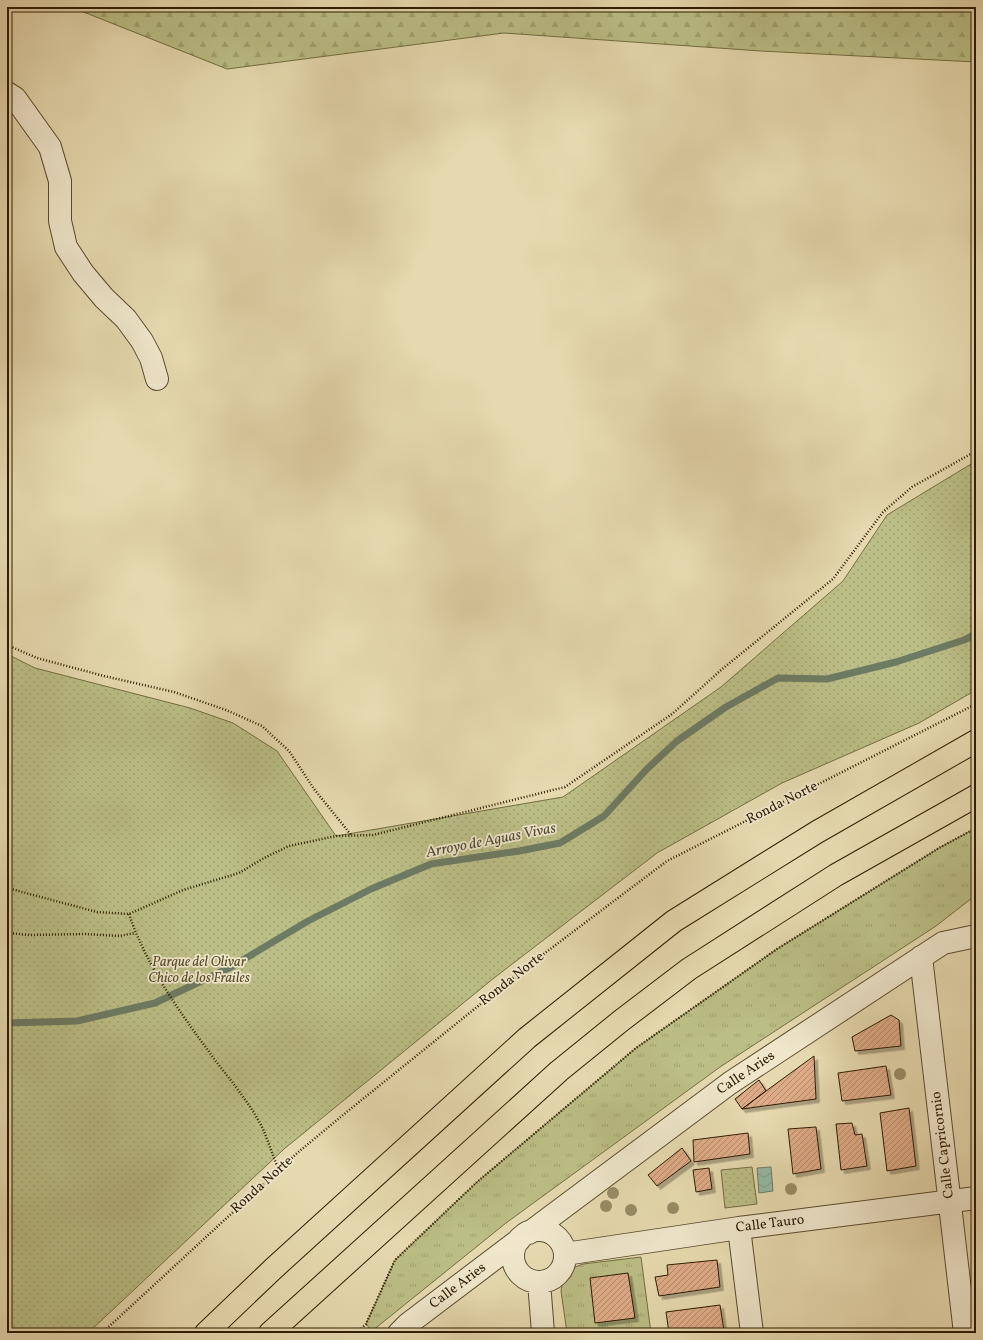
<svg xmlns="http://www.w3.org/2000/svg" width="983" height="1340" font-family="Vollkorn,serif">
<defs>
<pattern id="grass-tufts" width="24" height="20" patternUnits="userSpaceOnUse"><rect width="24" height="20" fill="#bbbe86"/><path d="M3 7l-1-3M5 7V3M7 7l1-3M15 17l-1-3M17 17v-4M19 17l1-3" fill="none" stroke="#a1a372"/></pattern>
<pattern id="forest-firs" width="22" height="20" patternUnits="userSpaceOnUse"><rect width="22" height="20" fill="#bbbe86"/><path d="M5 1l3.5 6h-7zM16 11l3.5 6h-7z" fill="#a1a372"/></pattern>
<pattern id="park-dots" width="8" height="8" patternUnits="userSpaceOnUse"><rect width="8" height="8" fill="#bbbe86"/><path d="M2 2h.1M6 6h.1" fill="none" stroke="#a1a372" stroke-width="1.8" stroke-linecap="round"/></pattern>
<pattern id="water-waves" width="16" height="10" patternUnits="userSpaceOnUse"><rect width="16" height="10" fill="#97bba5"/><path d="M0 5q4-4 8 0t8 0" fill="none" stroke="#82a08c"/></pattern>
<pattern id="building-hatch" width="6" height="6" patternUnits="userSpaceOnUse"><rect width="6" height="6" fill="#ddab87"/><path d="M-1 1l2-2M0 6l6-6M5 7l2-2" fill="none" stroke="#b48a6c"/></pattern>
<filter id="shadow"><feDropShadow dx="3.5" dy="3.5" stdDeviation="0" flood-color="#0004"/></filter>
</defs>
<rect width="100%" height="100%" fill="#e6d9af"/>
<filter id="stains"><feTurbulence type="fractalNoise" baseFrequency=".005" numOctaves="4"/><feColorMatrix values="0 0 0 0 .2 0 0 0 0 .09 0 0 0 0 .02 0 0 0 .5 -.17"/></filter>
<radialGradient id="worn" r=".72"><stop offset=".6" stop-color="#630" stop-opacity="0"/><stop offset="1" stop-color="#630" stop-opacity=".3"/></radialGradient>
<path fill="url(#grass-tufts)" stroke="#746d44" d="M976 828V895L936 926 720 1067 506 1223 372 1331 366 1324 395 1260 477 1182 636 1048 777 949 939 848Z
M641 1257 651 1333H567L561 1291 563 1279 570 1269 583 1264Z"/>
<path fill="url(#forest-firs)" stroke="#746d44" d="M71 7H976V62L761 51 504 33 227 69Z"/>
<path fill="url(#park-dots)" stroke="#746d44" d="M976 461V690L919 723 782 783 657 853 494 978 284 1149 88 1333H7V654L35 668 190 708 233 723 277 751 336 836 563 797 721 687 843 581 887 515Z
M752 1167 757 1204 725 1208 721 1170Z"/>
<path fill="url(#water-waves)" stroke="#6d7b64" d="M771 1167 773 1191 759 1193 757 1168Z"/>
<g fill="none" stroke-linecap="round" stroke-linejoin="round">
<path stroke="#6d7b64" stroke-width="7" d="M7 1023 77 1021 155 1003 231 967 308 921 371 889 431 864 519 851 560 843 604 816 647 769 677 741 726 707 778 678 827 679 896 662 964 640 976 634"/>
</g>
<path fill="url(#building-hatch)" stroke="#2e1c03" filter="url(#shadow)" d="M891 1015 899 1020 901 1046 855 1051 852 1037Z
M814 1056 816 1099 742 1109 766 1091Z
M886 1066 891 1095 842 1101 838 1073Z
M759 1080 766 1091 742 1109 735 1099Z
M909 1108 916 1166 887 1171 880 1113Z
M852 1123 855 1135 862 1134 867 1166 841 1170 836 1124Z
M816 1127 821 1169 793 1174 788 1129Z
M748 1133 750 1154 694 1162 693 1140Z
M682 1148 691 1161 657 1186 648 1175Z
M709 1168 712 1189 696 1192 693 1170Z
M717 1260 720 1287 659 1296 655 1277 668 1275 667 1265Z
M628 1273 635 1318 595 1323 590 1278Z
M720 1305 724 1331 709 1333H669L666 1312Z"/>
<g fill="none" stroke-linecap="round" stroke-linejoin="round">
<g stroke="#5c4b2e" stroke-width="24">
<path id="minor" d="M7 93 15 98 50 147 60 181V221L66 247 83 273 104 298 126 319 142 341 151 358 157 379
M921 957 965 1333
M739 1228 752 1333
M513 1256a26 26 0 1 1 52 0a26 26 0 1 1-52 0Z
M529 1233 730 1083 943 943 976 936
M565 1254 739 1228 976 1198
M539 1282 543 1333
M399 1333 408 1324 519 1240"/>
</g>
<g stroke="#2e1c03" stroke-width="24">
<path id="trunk" d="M206 1333 273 1269 527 1038 674 921 817 832 976 741
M270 1333 559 1071 622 1020 689 969 836 875 976 796"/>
</g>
<path stroke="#2e1c03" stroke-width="2.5" stroke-dasharray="1 2" stroke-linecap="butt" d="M7 645 37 658 104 676 174 692 226 710 262 726 289 751 314 789 352 836
M7 888 97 912 129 914 183 890 239 873 264 858 289 846 336 836 373 835 565 787 672 714 721 670 833 579 883 512 912 487 976 451
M129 914C147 968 182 1015 215 1060 231 1081 248 1101 261 1125 268 1139 272 1155 279 1170
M7 933 30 935 85 934 119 936 135 933
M102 1333 296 1154 343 1115 529 965 667 861 976 704
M357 1333 366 1324 395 1260 477 1182 636 1048 777 949 939 848 976 828"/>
<use href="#minor" stroke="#efe6cb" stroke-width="22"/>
<use href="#trunk" stroke="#e6d9af" stroke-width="22"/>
</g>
<g fill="#988c66">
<circle cx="900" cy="1074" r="6"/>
<circle cx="791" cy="1189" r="6"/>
<circle cx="613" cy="1193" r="6"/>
<circle cx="606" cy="1206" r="6"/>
<circle cx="673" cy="1208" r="6"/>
<circle cx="631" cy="1210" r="6"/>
</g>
<g text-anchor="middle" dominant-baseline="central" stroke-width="3.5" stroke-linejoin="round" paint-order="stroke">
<g font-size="14" fill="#2e1c03" stroke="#efe6cb">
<text transform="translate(782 803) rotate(-27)">Ronda Norte</text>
<text transform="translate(512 979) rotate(-38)">Ronda Norte</text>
<text transform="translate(746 1073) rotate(-34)">Calle Aries</text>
<text transform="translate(943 1145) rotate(-97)">Calle Capricornio</text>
<text transform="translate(262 1185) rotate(-42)">Ronda Norte</text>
<text transform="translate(770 1224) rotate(-7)">Calle Tauro</text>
<text transform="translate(458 1286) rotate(-37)">Calle Aries</text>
</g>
<g font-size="14" font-style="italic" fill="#584d2a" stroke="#efe6cb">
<text x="199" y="962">Parque del Olivar<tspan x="199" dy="16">Chico de los Frailes</tspan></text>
</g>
<g font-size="15" font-style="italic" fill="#4e4c34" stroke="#efe6cb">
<text transform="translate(491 841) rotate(-11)">Arroyo de Aguas Vivas</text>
</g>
</g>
<rect width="983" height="1340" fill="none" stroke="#e6d9af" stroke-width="24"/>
<rect x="8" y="8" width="967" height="1324" fill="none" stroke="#2e1c03" stroke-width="2"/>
<rect x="12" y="12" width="959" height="1316" fill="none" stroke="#2e1c03"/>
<rect width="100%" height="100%" filter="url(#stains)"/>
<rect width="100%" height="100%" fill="url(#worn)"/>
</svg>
